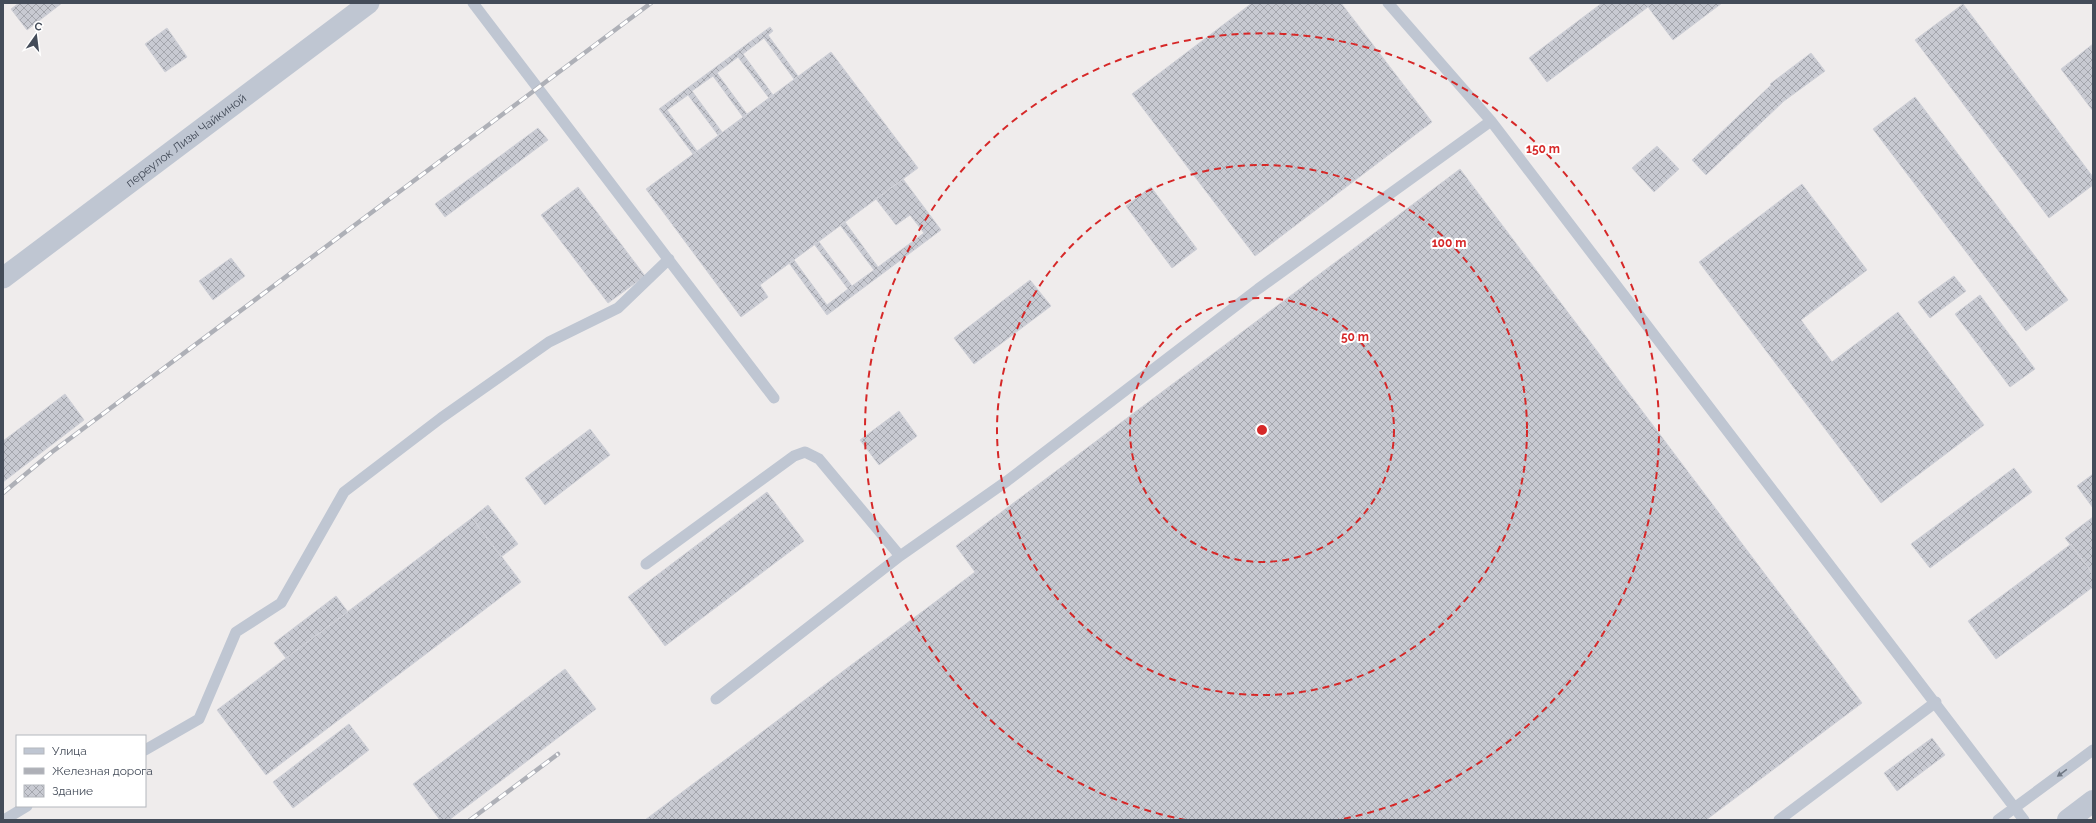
<svg xmlns="http://www.w3.org/2000/svg" width="2096" height="823" font-family="Raleway,sans-serif">
<defs>
<pattern id="building-cross-hatch" width="8" height="8" patternUnits="userSpaceOnUse"><rect width="8" height="8" fill="#c8cad2"/><path d="M0 0l8 8M0 8l8-8" fill="none" stroke="#a4a6ad"/></pattern>
</defs>
<rect width="100%" height="100%" fill="#efecec"/>
<path fill="url(#building-cross-hatch)" stroke="#d0d1d8" d="M19 3H62L27 30 11 9Z
M1252 3H1341L1432 122 1255 256 1132 94Z
M1602 3H1722L1673 40 1648 7 1547 82 1529 58Z
M1963 4 2093 177V185L2049 218 1915 40Z
M770 27 773 31 768 35 798 76 794 79 764 38 743 54 773 95 769 98 738 57 717 73 747 114 743 117 713 76 692 91 722 132 718 135 688 95 667 110 697 151 693 154 659 109Z
M167 28 187 57 165 72 145 44Z
M2093 44V111L2061 69Z
M831 52 918 168 760 285 768 297 741 317 646 189Z
M1811 53 1825 71 1784 101 1706 175 1692 160 1771 85 1770 84Z
M1915 97 2068 300 2026 331 1873 129Z
M538 128 548 140 445 217 435 204Z
M1657 146 1679 169 1654 192 1632 168Z
M1460 169 1862 703 1706 820H645L975 572 956 546Z
M903 179 941 230 827 315 789 263 794 260 827 305 848 289 814 244 819 242 852 286 874 270 840 225 845 222 878 267 924 233 910 215 896 225 876 199Z
M1802 184 1867 270 1801 320 1832 362 1898 312 1984 425 1881 503 1699 262Z
M578 187 645 276 608 303 541 215Z
M1151 187 1197 249 1172 268 1126 206Z
M231 258 245 276 213 300 199 281Z
M1954 276 1966 291 1930 318 1918 302Z
M1030 280 1051 306 974 364 954 338Z
M1980 295 2035 369 2010 387 1955 314Z
M65 394 84 420 3 482V441Z
M899 411 917 436 879 465 860 440Z
M590 429 610 455 545 505 525 478Z
M2014 468 2032 492 1930 568 1911 544Z
M2093 474V508L2077 486Z
M767 492 804 541 665 646 628 597Z
M488 505 518 544 501 557 472 518Z
M2093 517V574L2065 538Z
M472 518 521 582 266 775 217 710Z
M2071 544 2093 574V587L1996 659 1968 621Z
M336 596 348 612 286 658 274 643Z
M565 669 596 709 449 820H440L413 784Z
M349 724 369 750 293 808 273 782Z
M1932 738 1945 755 1897 791 1884 773Z"/>
<g fill="none" stroke-linecap="round" stroke-linejoin="round">
<path stroke="#bfc6d2" stroke-width="11" d="M473 3 774 398
M1388 3 1491 121 2024 820
M646 564 794 456 805 452 819 459 900 556
M716 699 900 556 1007 481 1258 289 1491 121
M145 750 199 719 236 632 281 603 344 492 441 418 549 342 618 308 669 259
M4 820 27 806
M1779 820 1936 702
M1998 820 2093 750"/>
<path stroke="#bfc6d2" stroke-width="21" id="s1" d="M3 278 369 3"/>
<path stroke="#bfc6d2" stroke-width="22" d="M2068 820 2093 801"/>
<g stroke="#aeb0b7" stroke-width="4.5">
<path id="rail" d="M3 493 52 452 651 3
M470 820 558 754"/>
</g>
<use href="#rail" stroke="#fff" stroke-width="3" stroke-dasharray="9" stroke-linecap="butt"/>
</g>
<defs><path id="oneway-solid" d="M-6-.8H1V-3.2L6.5 0L1 3.2V.8H-6Z"/></defs>
<use fill="#6f7783" href="#oneway-solid" transform="translate(2062 773) rotate(144)"/>
<g fill="none" stroke="#d62828" stroke-width="2" stroke-dasharray="7 5">
<circle cx="1262" cy="430" r="132"/>
<circle cx="1262" cy="430" r="265"/>
<path d="M1186 820A397 397 0 1 1 1338 820"/>
</g>
<g text-anchor="middle" dominant-baseline="central" stroke-width="4" stroke-linejoin="round" paint-order="stroke">
<g font-size="12" fill="#444c59" stroke="#fff">
<text stroke="none"><textPath href="#s1" startOffset="229">переулок Лизы Чайкиной</textPath></text>
</g>
</g>
<circle cx="1262" cy="430" r="6" fill="#d62828" stroke="#fff" stroke-width="2"/>
<g font-size="12" text-anchor="middle" font-weight="bold" fill="#d62828" stroke="#fff" stroke-width="4" stroke-linejoin="round" paint-order="stroke">
<text x="1543" y="153">150 m</text>
<text x="1449" y="247">100 m</text>
<text x="1355" y="341">50 m</text>
</g>
<rect width="2096" height="823" fill="none" stroke="#444c59" stroke-width="8"/>
<rect x="16" y="735" width="130" height="72" fill="#ffffff" stroke="#b4b7bd"/>
<rect x="24" y="748" width="20" height="6" fill="#bfc6d2" stroke="#b4b7bd"/>
<text x="52" y="755" font-size="12" fill="#444c59">Улица</text>
<rect x="24" y="768" width="20" height="6" fill="#aeb0b7" stroke="#b4b7bd"/>
<text x="52" y="775" font-size="12" fill="#444c59">Железная дорога</text>
<rect x="24" y="785" width="20" height="12" fill="url(#building-cross-hatch)" stroke="#b4b7bd"/>
<text x="52" y="795" font-size="12" fill="#444c59">Здание</text>
<g transform="translate(36 36) rotate(14)" stroke="#ffffff" stroke-width="3" paint-order="stroke">
<path d="M0-3L7 15L0 10L-7 15Z" fill="#444c59"/>
<text y="-6" font-size="11" font-weight="bold" text-anchor="middle" fill="#444c59">С</text>
</g>
</svg>
